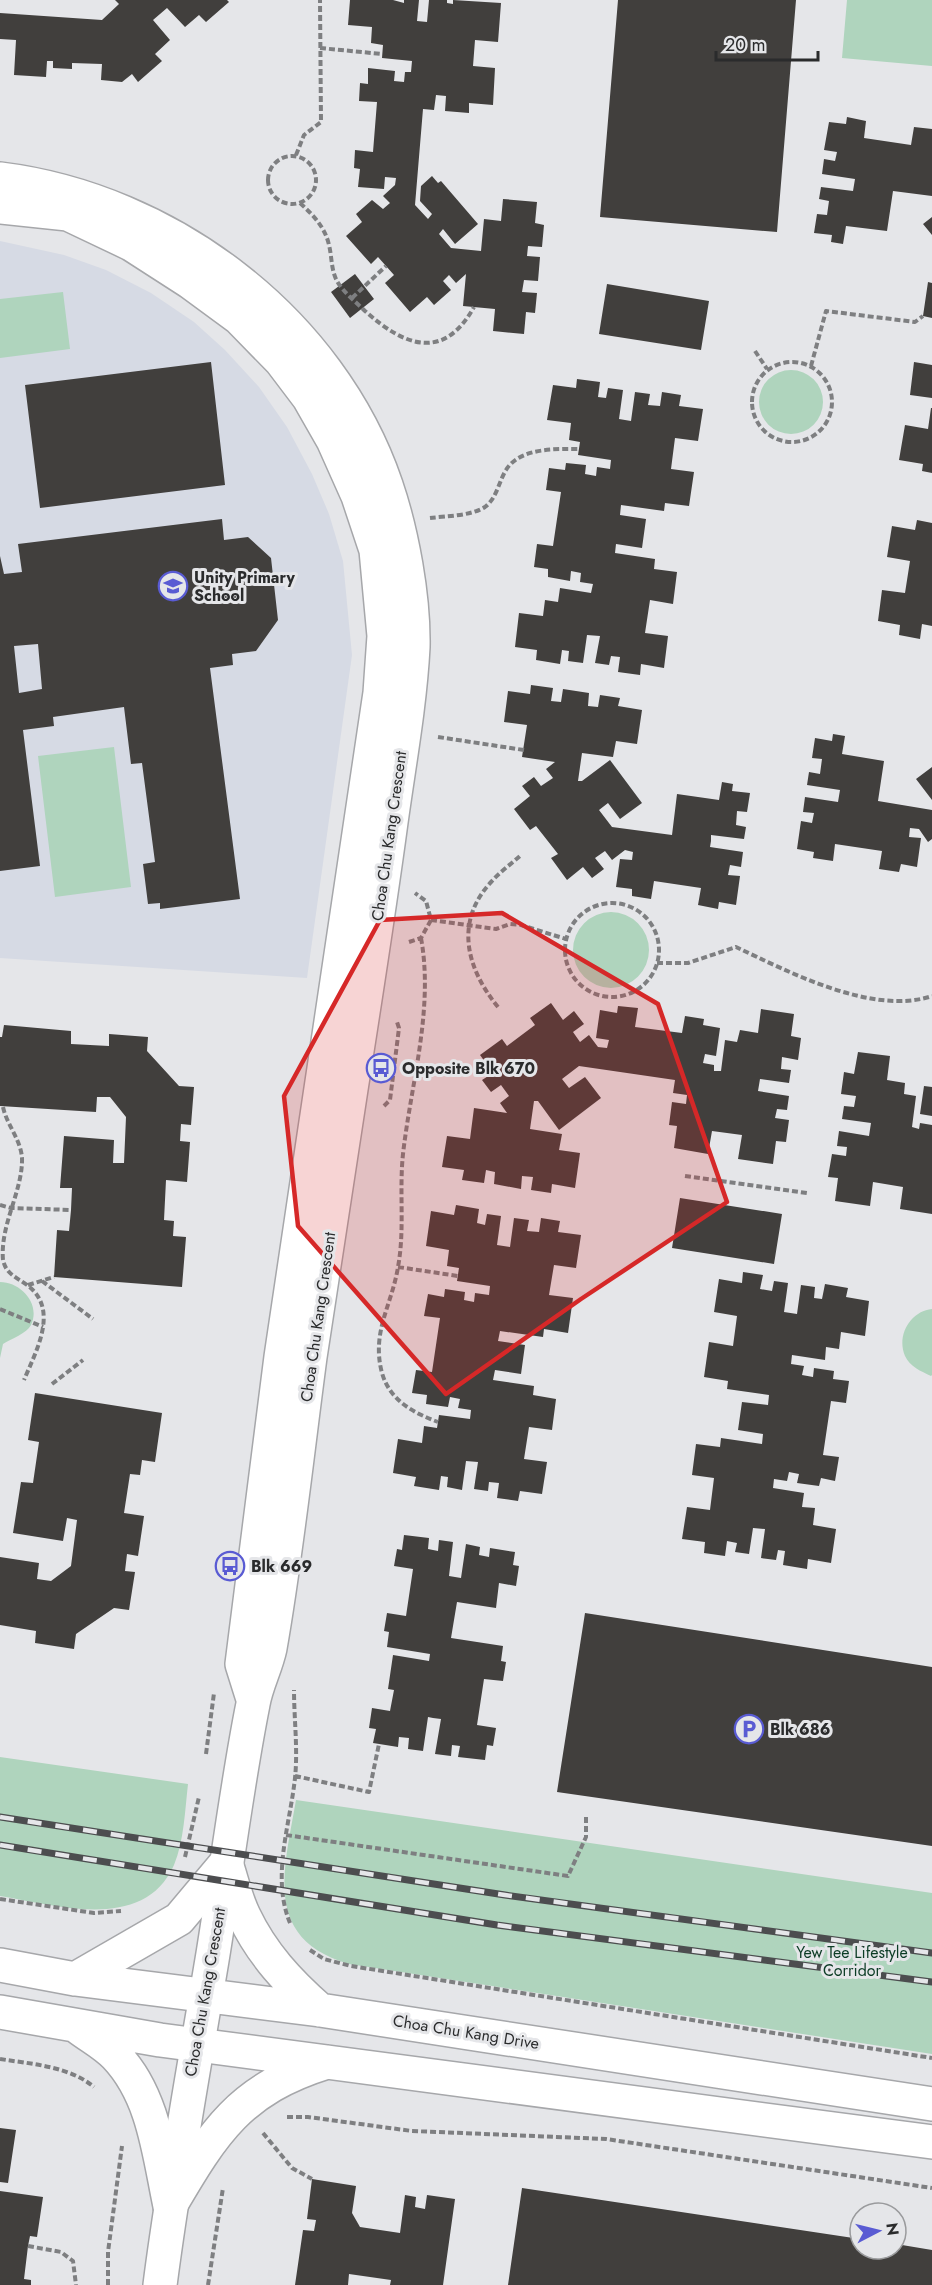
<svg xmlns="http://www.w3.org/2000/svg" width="932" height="2285" font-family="Jost,sans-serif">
<rect width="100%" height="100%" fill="#e5e6e9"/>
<path fill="#d6dae4" d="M0 241 64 255 106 270 151 293 194 322 225 350 259 387 287 427 312 474 329 514 343 561 352 655 307 978 0 958Z"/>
<path fill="#afd4bd" d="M847 0H932V66L842 58Z
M63 292 70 349 0 358V299Z
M759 402a32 32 0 1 1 64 0a32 32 0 1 1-64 0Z
M114 747 131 887 55 897 38 756Z
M573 950a38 38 0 1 1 76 0a38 38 0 1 1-76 0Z
M0 1282C21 1282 41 1304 31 1325 27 1333 11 1339 3 1344L0 1358Z
M932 1309V1375L931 1376C921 1371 910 1367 905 1356 896 1335 911 1311 932 1309Z
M0 1757 188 1784C185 1810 184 1841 174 1865 144 1933 55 1905 0 1896Z
M296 1800 932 1893V2054L349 1964C262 1939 284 1870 296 1800Z"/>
<path fill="#413f3d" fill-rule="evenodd" d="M115 0H227L229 2 206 22 199 15 185 27 167 8 153 20 170 40 155 54 162 61 138 82 132 74 122 82 101 80 102 64 72 63V69L53 68V61H47L46 77 14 75 16 40 0 39V13L102 20 119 4Z
M350 0H393L404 3V0H419L417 21 427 22 429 0H447V3L453 4V0L501 3 498 42 475 40 473 66 495 68 493 105 469 103V113L445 111 446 96 436 95 434 110 423 109 415 205 428 219 432 214 420 201 421 186 432 176 438 183 441 181 478 224 455 244 443 229 439 234 451 248 481 251 484 219 501 221 503 199 537 202 535 223 544 225 542 247 528 246 527 256 540 257 538 281 524 280 522 292 537 293 535 313 526 312 524 334 493 331 495 309 463 306 466 274 456 283 449 275 443 281 451 290 434 305 427 297 410 312 385 283 394 275 378 257 371 264 346 236 362 222 356 214 372 200 383 209 390 203 383 196 395 185 396 178 385 177 384 189 358 187 360 169 354 168 355 150 373 152 377 102 359 101 360 83 368 84V68L395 71 394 81 404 82 405 72H411L412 61 382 58 383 45 371 43 372 27 348 25Z
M618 0H796L777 232 600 217Z
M847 117 866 121 864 138 911 145 914 127 932 129V196L893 191 887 231 846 226 843 244 831 242 832 235 814 233 817 214 827 215 829 201 819 199 821 187 853 191 855 179 822 174 824 159 835 161 837 152 824 150 829 122 846 124Z
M932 217V235L923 224Z
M355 274 374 299 350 318 331 292Z
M928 282 932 283V318L923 316Z
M607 284 709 301 701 350 599 334Z
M211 362 225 485 40 508 25 385Z
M914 362 932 365V398L910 395Z
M577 379 600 382 598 397 606 398 608 388 623 390 619 419 631 421 635 392 650 394 648 405 660 406 662 392 681 395 679 406 703 409 698 441 675 438 671 469 694 472 689 506 665 503 664 511 621 505 620 515 646 519 642 548 616 544 615 553 655 559 654 569 677 572 673 604 650 600 645 633 668 636 664 668 641 664 640 675 618 672 620 657 611 656 609 665 595 663 600 636 587 635 583 663 568 661 569 651 562 650 560 664 536 660 537 650 515 647 519 613 543 616 545 600 558 602 560 588 591 593 593 584 580 582 581 573 571 571 570 581 548 577V569L534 567 537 544 553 546 561 492 546 490 549 468 565 470 566 463 586 465 585 474 596 476 597 467 610 469 611 460 578 455 580 442 569 440 571 423 547 420 553 385 576 388Z
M931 408H932V473L922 471 923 464 899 460 905 425 928 429Z
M222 519 224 540 248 537 271 558 278 620 256 651 232 654 233 665 210 668 240 899 160 909V903L148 904 143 864 155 862 142 763 131 764 124 707 53 717 54 726 23 730 40 866 0 871V556L4 574 22 572 18 544ZM38 644 42 689 19 693 14 646Z
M917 520 932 523V626L922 624 920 639 899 635 900 625 878 621 882 590 905 593 910 561 887 557 892 526 915 530Z
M531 685 553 688 551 701 561 702 563 689 589 693 588 706 598 707 600 695 620 698 618 706 642 710 637 744 616 741 613 757 582 753 578 781H582L610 760 642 803 620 819 608 803 599 810 612 827 672 835 677 794 719 800 722 782 733 784 732 791 750 793 747 812 737 811 736 825 746 827 744 839 711 835V841L710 847 743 852 741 867 730 865 728 875 740 876 736 905 719 902 718 909 698 905 701 888 654 881 651 899 632 896V889L616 887 620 859 632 860 633 852 625 850 612 860 605 851 595 858 604 869 592 878 583 867 567 880 551 858 558 854 536 826 530 830 514 809 530 796 522 786 534 777 541 786 553 778 546 769 555 762 522 757 527 725 504 722 508 691 530 694Z
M833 734 845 736 842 754 884 761 878 801 932 810V839L928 842 919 829 910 828 909 837 921 838 917 867 901 864 899 872 879 869 882 851 835 844 833 861 813 858 814 852 797 849 801 821 812 823 814 813 803 812 805 797 838 802 840 790 807 785 809 772 820 774 822 759 812 758 815 738 832 741Z
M932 767V800L916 779Z
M551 1003 563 1020 574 1011 584 1024 573 1032 580 1042 589 1035 598 1047 607 1048 609 1040 596 1038 600 1010 617 1013 618 1006 638 1008 635 1027 682 1033 685 1016 704 1019 703 1025 720 1028 716 1056 705 1054 703 1063 714 1065V1071H721L725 1040 737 1042 740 1030 758 1033 761 1009 794 1014 791 1036 801 1038 798 1060 782 1057 781 1069 791 1070 789 1083 760 1079 758 1091 789 1096 787 1110 777 1109 775 1118 789 1120 786 1142 776 1141 773 1164 738 1159 742 1135 712 1131 708 1154 674 1148 677 1126 669 1125 672 1102 686 1104 687 1095 673 1093 675 1080 579 1066 562 1079 569 1088 585 1077 601 1098 559 1130 538 1101H534L530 1129 562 1134 559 1150 580 1153 575 1188 552 1184 551 1193 531 1190 533 1177 522 1176 521 1189 494 1184 495 1172 486 1170 484 1183 462 1180 464 1170 442 1167 447 1136 470 1139 474 1108 507 1113 500 1103 509 1096 501 1085 491 1092 482 1080 493 1073 480 1055 502 1039 507 1046 535 1025 530 1018Z
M4 1025 71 1031V1044L109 1046V1034L148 1037 147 1051 179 1086 194 1087 191 1125 181 1124 180 1141 190 1142 187 1182 166 1180 164 1220 174 1221 173 1236 186 1237 182 1287 54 1277 57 1230 69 1231 71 1210 72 1188H60L64 1136 114 1140 113 1163H124L126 1117 110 1097H97L96 1112 0 1106V1037H2Z
M858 1052 890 1056 887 1080 905 1083 904 1094 916 1096 912 1127 919 1129 920 1123 932 1125V1214L900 1209 903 1187 873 1182 870 1206 835 1201 838 1178 828 1177 832 1154 846 1156 847 1147 837 1146 839 1131 869 1136 871 1123 842 1119 844 1106 854 1107 856 1096 841 1094 844 1072 854 1074Z
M924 1086 932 1087V1116L920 1114Z
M680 1198 782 1214 774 1264 672 1248Z
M456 1205 479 1209 477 1223 485 1225 487 1214 501 1216 497 1245 510 1247 514 1218 529 1220 527 1231 539 1232 541 1218 560 1221 558 1232 581 1235 576 1268 554 1265 549 1295 573 1298 568 1333 544 1329 543 1337 500 1331 498 1341 525 1345 521 1374 495 1370 493 1380 534 1386 533 1395 556 1399 552 1430 529 1427 524 1459 547 1462 542 1494 520 1491 518 1501 497 1498 499 1483 489 1482 488 1491 474 1489 478 1462 466 1461 462 1490 447 1487 448 1477 441 1476 439 1490 414 1486 416 1477 393 1473 398 1439 422 1443 424 1426 437 1428 439 1415 470 1419 471 1410 458 1408 460 1399 450 1397 448 1407 426 1404 427 1395 412 1393 416 1370 432 1372 440 1318 424 1316 428 1294 444 1297 445 1289 465 1292 464 1300 474 1302 475 1293 489 1295 490 1286 457 1281 459 1268 447 1266 449 1250 426 1246 431 1211 454 1215Z
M743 1272 763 1275 760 1289 772 1291 774 1281 788 1283 784 1312 797 1314 801 1285 815 1287 814 1298 822 1299 825 1284 848 1288 846 1297 869 1301 865 1336 841 1332 839 1349 826 1347 825 1360 792 1355 791 1364 804 1366 802 1375 813 1377 814 1368 834 1371 833 1379 849 1381 846 1403 831 1401 823 1455 839 1457 835 1481 821 1478 819 1486 797 1483 799 1474 789 1472 787 1481 774 1479 773 1488 804 1493 802 1507 815 1508 813 1525 836 1529 831 1563 808 1559 807 1569 783 1565 785 1551 778 1550 776 1560 761 1558 765 1529 753 1528 749 1554 735 1552 737 1543 727 1541 725 1556 704 1553 705 1542 682 1539 687 1507 710 1510 714 1478 692 1475 696 1444 720 1447 721 1438 762 1444 763 1434 738 1430 742 1402 768 1405 769 1395 727 1389 728 1381 704 1377 709 1342 733 1346 737 1316 714 1312 719 1279 742 1283Z
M35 1393 162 1413 155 1462 142 1460 140 1475 130 1474 124 1513 144 1516 138 1556 127 1554 125 1571 135 1572 129 1610 114 1608 76 1634 74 1649 35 1643 36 1631 0 1625V1557L39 1563 37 1579 51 1581 71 1566 77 1520 67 1518 63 1541 13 1533 21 1482 33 1483 39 1442 28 1440Z
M404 1535 429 1538 428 1549 438 1551 439 1540 453 1542 449 1576 461 1578 466 1544 480 1547 479 1555 489 1557 490 1548 515 1552 513 1565 519 1566 516 1586 499 1583 496 1608 457 1602 451 1638 503 1646 501 1661 506 1662 503 1681 484 1679 477 1725 496 1728 493 1746 487 1745 485 1760 458 1757 460 1746 452 1745 451 1756 435 1754 441 1719 433 1718 428 1717 423 1751 408 1749 409 1738 399 1737 398 1747 373 1743 376 1729 369 1728 372 1708 390 1711 394 1690 388 1689 393 1655 429 1661 430 1654 387 1647 389 1632 384 1631 387 1613 406 1616 413 1569 394 1566 397 1549 402 1550Z
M585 1613 932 1667V1846L557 1792Z
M0 2128 16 2130 8 2183 0 2182Z
M312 2179 356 2186 352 2213 360 2227 400 2233 405 2195 416 2197 415 2207 425 2209 427 2195 455 2199 443 2285H390L391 2280 349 2274 348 2285H295L303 2230 314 2231 316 2220 307 2219Z
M522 2188 860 2239V2249H896V2244L932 2250V2285H508Z
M0 2191 43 2197 37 2237 30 2236 28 2246 24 2279 31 2280V2285H0Z"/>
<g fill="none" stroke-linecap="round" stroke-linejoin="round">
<g stroke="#a6a7aa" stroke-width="36">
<path id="minor" d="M0 179C170 200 330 321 386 485 402 532 414 597 413 647 410 705 399 764 391 822 379 911 365 1000 351 1089 338 1178 323 1268 310 1357 297 1454 287 1551 270 1648 266 1667 256 1685 253 1704 236 1789 226 1875 212 1960 194 2068 174 2176 160 2285
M0 207 68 214 131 244 190 282 239 318 281 361 309 398 333 440 358 496 376 550 384 636 380 693 281 1357 242 1664 253 1699"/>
</g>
<g stroke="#a6a7aa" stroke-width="36">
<path id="tertiary" d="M226 1863C232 1881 236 1900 244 1916 262 1954 289 1983 320 2010
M0 1965 75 1979 320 2010 932 2104
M75 1979 179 1919 226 1863
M0 2012 160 2040 932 2142
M79 2028C91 2037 106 2045 116 2056 154 2096 159 2154 170 2206
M170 2206C214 2131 240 2089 327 2062"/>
</g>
<path stroke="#7e7f81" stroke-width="4" stroke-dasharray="6 3" stroke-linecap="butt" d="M320 48 382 54
M296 155 304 135 321 122 320 0
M268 180a24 24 0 1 1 48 0a24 24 0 1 1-48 0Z
M300 203C313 215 325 227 329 245 332 257 331 270 337 281 343 292 356 302 365 311 405 347 444 361 474 307
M352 298 386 266
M755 351 767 369
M752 402a40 40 0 1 1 80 0a40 40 0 1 1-80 0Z
M811 366 826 311 915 322 923 316
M430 518C446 516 471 516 485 507 497 498 499 481 506 470 520 447 557 449 580 449
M438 737 524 750
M565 950a47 47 0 1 1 94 0a47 47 0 1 1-94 0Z
M431 920 496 929 510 924 521 925 566 939
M421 938C434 1009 411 1083 403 1154 399 1192 405 1229 398 1267 392 1305 371 1332 382 1373 390 1401 414 1413 438 1422
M409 942 421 938 431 920 426 901 415 893
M657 963H688L736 947C789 972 873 1016 932 996
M498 1007C466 968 454 921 492 881 500 872 511 864 520 856
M384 1106 390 1100 399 1028 397 1022
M3 1107C7 1126 23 1142 22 1162 21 1194 0 1226 3 1260 6 1274 16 1277 27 1285 60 1309 36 1351 24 1380
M685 1176 807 1193
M0 1205 11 1208 71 1210
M398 1267 458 1276
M42 1281 93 1319
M28 1285 54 1277
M0 1309 43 1327
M52 1384 83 1360
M206 1754 214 1693
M295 1776 369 1792 379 1744
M286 1835 568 1876 586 1837V1814
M185 1857 199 1797
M0 1899 94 1913 121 1911
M290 1923C271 1877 290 1825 295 1778 298 1749 294 1719 294 1690
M310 1950 324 1959 351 1966 932 2058
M0 2059C31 2064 69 2066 94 2087
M287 2117H308L412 2131 606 2139 932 2188
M263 2133 292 2168 312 2179
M28 2246 61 2252 73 2261 76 2285
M108 2285V2252L122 2146
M208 2285 223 2188"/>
<use href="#minor" stroke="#fff" stroke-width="33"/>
<use href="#tertiary" stroke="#fff" stroke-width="33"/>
<g stroke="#4c4d4f" stroke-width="7">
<path id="rail" d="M0 1817 505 1895 932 1953
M0 1845 497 1925 932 1982"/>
</g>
<use href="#rail" stroke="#e5e6e9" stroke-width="4.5" stroke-dasharray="14" stroke-linecap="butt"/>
</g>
<path fill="#d62828" fill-opacity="0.2" stroke="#d62828" stroke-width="4.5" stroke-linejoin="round" d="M502 913 658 1004 727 1202 581 1299 446 1394 298 1226 284 1096 380 920Z"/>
<defs>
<g id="school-ring" transform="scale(1.5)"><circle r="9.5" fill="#e5e6e9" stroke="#595bd3" stroke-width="1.5"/><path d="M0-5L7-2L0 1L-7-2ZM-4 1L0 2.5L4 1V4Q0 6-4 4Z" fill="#595bd3"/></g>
<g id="bus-ring" transform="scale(1.5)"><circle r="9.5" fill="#e5e6e9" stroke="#595bd3" stroke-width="1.5"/><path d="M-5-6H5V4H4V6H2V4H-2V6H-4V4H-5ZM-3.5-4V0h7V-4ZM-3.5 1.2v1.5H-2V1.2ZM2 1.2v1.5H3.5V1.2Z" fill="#595bd3"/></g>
<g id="parking-ring" transform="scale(1.5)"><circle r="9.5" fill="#e5e6e9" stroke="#595bd3" stroke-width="1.5"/><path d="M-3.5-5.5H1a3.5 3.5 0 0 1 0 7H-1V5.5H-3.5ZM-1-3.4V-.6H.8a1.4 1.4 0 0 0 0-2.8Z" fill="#595bd3"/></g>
</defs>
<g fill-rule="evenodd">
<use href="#school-ring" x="173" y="586"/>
<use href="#bus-ring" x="381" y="1068"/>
<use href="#bus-ring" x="230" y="1566"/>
<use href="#parking-ring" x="749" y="1729"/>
</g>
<g text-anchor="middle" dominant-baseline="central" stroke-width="6" stroke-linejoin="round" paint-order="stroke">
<g font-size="16" font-weight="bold" fill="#2a2b2c" stroke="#e5e6e9" text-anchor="start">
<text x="194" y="577">Unity Primary<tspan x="194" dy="18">School</tspan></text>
<text x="402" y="1068">Opposite Blk 670</text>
<text x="251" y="1566">Blk 669</text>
<text x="770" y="1729">Blk 686</text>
</g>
<g font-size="16" fill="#2a2b2c" stroke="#e5e6e9">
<text transform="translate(389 836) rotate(-82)">Choa Chu Kang Crescent</text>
<text transform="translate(318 1317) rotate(-82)">Choa Chu Kang Crescent</text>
<text transform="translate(205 1992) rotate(-80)">Choa Chu Kang Crescent</text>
<text transform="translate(466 2032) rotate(9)">Choa Chu Kang Drive</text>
</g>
<g font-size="16" fill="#0c3c25" stroke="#e5e6e9">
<text x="852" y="1952">Yew Tee Lifestyle<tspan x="852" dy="18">Corridor</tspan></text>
</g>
</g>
<g transform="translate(878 2231) rotate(83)"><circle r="28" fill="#e5e6e9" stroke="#9a9b9d" stroke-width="1.5"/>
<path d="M0-4.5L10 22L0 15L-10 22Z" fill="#595bd3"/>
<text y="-9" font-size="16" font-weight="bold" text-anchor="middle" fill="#2a2b2c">N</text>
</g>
<path d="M716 51v9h102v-9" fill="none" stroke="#2a2b2c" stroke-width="3"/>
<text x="725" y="51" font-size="18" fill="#2a2b2c" stroke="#e5e6e9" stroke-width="4.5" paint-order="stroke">20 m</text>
</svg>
